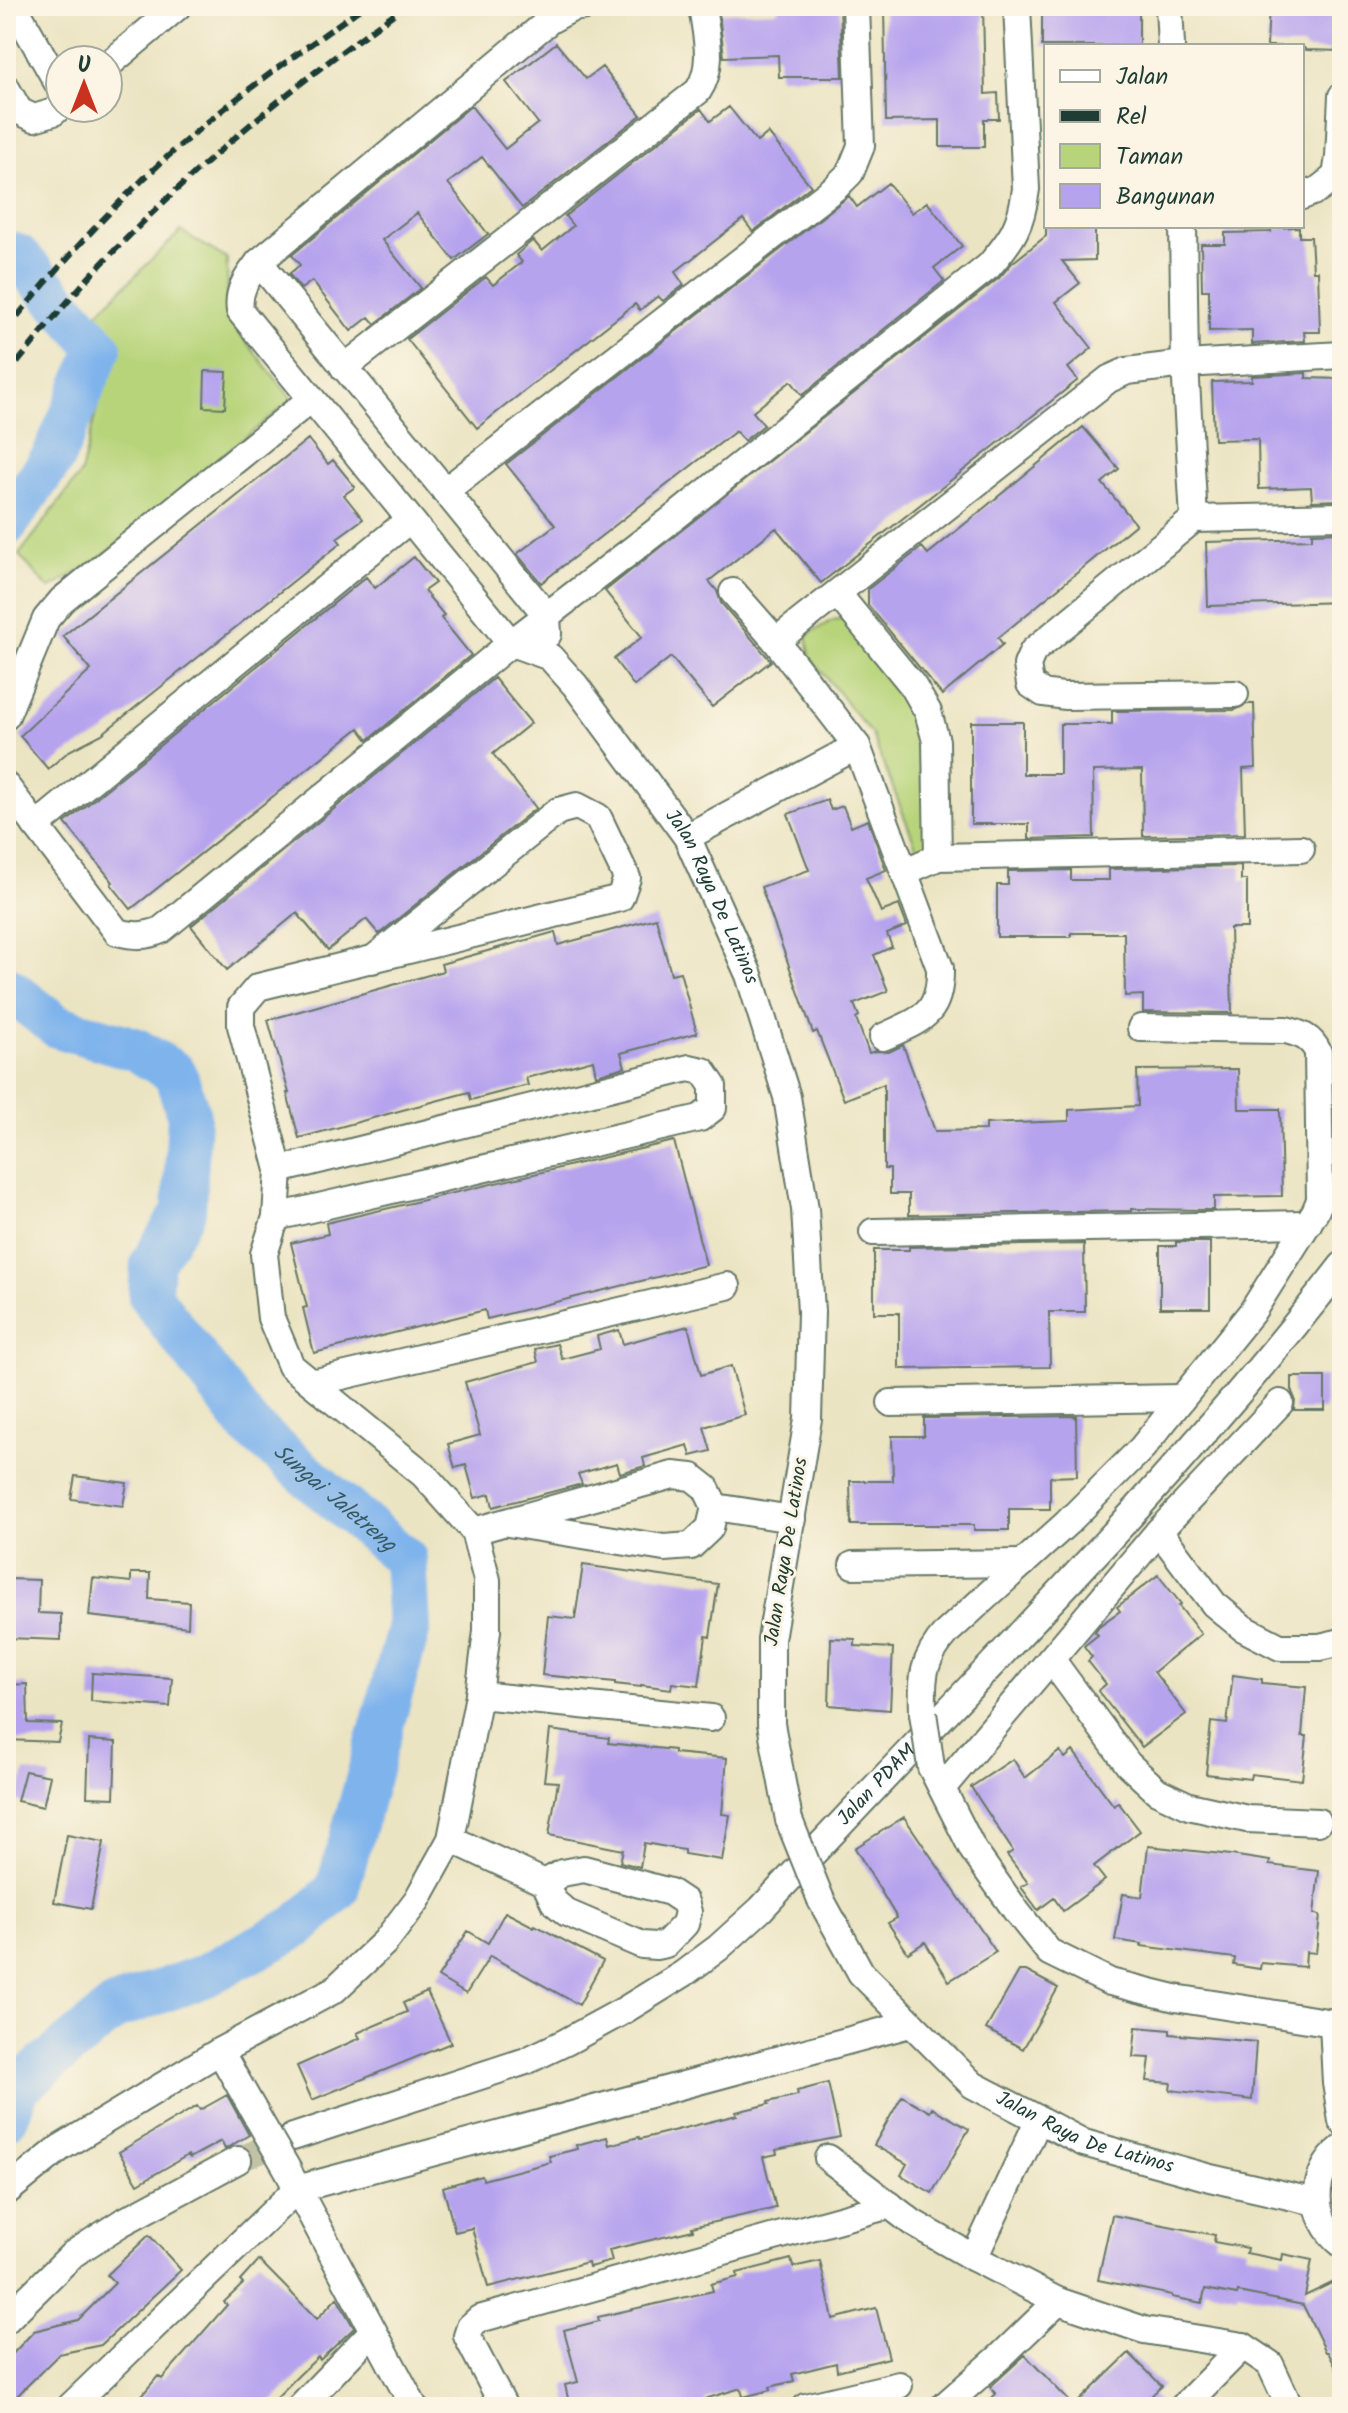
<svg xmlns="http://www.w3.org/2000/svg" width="1348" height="2413" font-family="Kalam,sans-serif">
<rect width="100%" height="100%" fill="#fcf5e5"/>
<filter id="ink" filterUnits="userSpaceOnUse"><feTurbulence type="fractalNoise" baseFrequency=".0125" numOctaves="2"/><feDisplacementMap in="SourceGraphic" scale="16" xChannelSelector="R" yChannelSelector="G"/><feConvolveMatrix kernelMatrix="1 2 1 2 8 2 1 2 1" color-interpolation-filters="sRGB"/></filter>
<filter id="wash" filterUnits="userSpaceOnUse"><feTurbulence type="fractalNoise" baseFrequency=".006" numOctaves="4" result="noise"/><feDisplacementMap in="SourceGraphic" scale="32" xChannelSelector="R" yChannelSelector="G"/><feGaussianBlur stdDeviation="1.8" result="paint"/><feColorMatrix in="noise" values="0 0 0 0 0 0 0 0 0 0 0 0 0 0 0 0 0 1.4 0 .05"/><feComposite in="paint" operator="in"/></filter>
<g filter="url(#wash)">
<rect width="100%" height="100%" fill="#ebe4c2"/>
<path fill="#b8d47a" stroke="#6c8857" stroke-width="2" d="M181 231 227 259 228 319 292 399 100 558 49 589 19 555 81 473 111 352 96 314Z
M847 618 921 703 941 844 918 851 872 735 810 657 807 635 833 620Z"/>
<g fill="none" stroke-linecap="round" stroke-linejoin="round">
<g stroke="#7eb3ec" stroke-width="44">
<path d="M6 252 18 256 100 348 53 458 6 524"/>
<path id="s1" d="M6 987 57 1026 135 1049 175 1073 189 1116 184 1211 152 1263 150 1296 248 1425 405 1559 409 1627 337 1890 298 1926 204 1976 115 2008 19 2086 6 2118"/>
</g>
</g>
<g id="blocks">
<path fill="#b6a3ee" d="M778 6H840L843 77H779L778 55 724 57 719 13 778 11Z
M884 6H983L985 94 998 93 999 119H984V147H940V120L886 121Z
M1042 6H1139V46H1042Z
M1269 6H1342V51L1306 50 1302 46H1267Z
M556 43 586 79 602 67 641 115 522 208 482 157 464 171 448 183 488 234 454 260 417 213 382 240 421 288 375 324 369 317 351 331 312 281 301 289 289 274 300 265 292 255 471 106 505 149 538 123 506 82Z
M729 107 757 142 768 133 811 186 753 232 743 219 675 272 684 285 663 301 658 296 640 310 635 304 477 428 407 339 486 277 493 285 522 262 516 255 533 240 542 251 573 226 565 216 701 109 710 121Z
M888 183 912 213 927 202 962 246 934 268 944 281 802 395 791 381 753 412 764 425 744 441 736 431 541 583 517 554 555 525 506 464 849 196 857 207Z
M1046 226H1095V260L1062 261 1080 283 1056 302 1092 348 1068 368 1078 380 821 583 776 528 709 581 717 591 721 603 771 661 712 707 671 657 634 686 614 659 642 637 605 591 999 278 1012 263 1046 236Z
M1299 227V237H1311L1313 271H1318L1320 332H1304L1305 341 1252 344V330L1209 331V290H1202L1201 244H1225V233L1271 232V228Z
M205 371 227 372 225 408 204 407Z
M1306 373V378L1342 379V500L1312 501 1311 487 1259 489 1258 439 1214 440 1212 382 1252 381V376Z
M1083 427 1119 469 1102 483 1136 524 998 638 1003 644 942 695 868 605V589L922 547 928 554Z
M308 439 328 464 333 460 355 487 344 495 363 519 337 538 341 543 102 734 69 751 48 769 20 736 91 670 63 636Z
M1342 532V602L1208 606 1206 542 1312 539V533Z
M414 557 435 583 424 591 444 615 441 618 471 655 368 740 359 728 131 909 111 884 113 882 65 823 366 577 375 588Z
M494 678 531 723 493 754 536 808 379 934 366 919 328 950 297 913 227 970 191 926Z
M1247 704H1254L1256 768 1243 769 1245 834 1143 836 1142 770 1093 771 1094 837 1029 839V824H971V722H1023V774H1060V724H1112V711L1235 710Z
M827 800 831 810 843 806 851 827 868 820 886 870 866 878 881 912 899 905 907 926 887 934 892 947 874 955 888 991 854 1004 859 1016 856 1018 869 1053 876 1051 889 1052 903 1045 935 1131 986 1130V1124L1069 1121V1110L1138 1106 1137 1070 1238 1069 1239 1109H1280L1282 1196 1214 1197V1210L1131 1209V1211L909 1215V1194H890V1169H884V1084L844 1100 817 1031 813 1033 761 887 809 870 788 814Z
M1241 866V880H1247V928H1230L1232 1013 1143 1012V995L1125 996 1124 933H1071V937H997V885H1008V871L1071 870V880H1109V869Z
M656 918 671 974 680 972 697 1033 621 1053 625 1067 596 1075 593 1060 526 1078 528 1085 471 1100 469 1092 299 1138 287 1093H289L268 1020 443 971 441 964 555 932 558 945Z
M674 1141 706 1265 487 1319 485 1310 314 1353 303 1308 307 1307 291 1243 328 1234 326 1223Z
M1176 1242H1210V1308H1160V1246H1176Z
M1084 1244 1085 1312H1049L1050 1367 899 1369V1313H874V1250H909V1247Z
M688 1326 701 1375 731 1366 745 1415 704 1427 711 1451 691 1456 688 1445 643 1458 645 1466 620 1473 617 1463 578 1474 582 1484 493 1507 490 1494 475 1498 466 1465 455 1468 448 1444 480 1435 465 1382 538 1362 535 1349 557 1344 562 1359 600 1349 597 1336 619 1330 623 1344Z
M1292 1377H1325V1410H1294L1295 1399 1292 1392Z
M1076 1416 1077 1476 1050 1477V1509H1009V1530H974V1525H851L850 1481H893L892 1436H924V1418Z
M75 1476 127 1483 123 1506 71 1499Z
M583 1565 718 1584 710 1637 706 1636 699 1686 672 1683 671 1689 641 1685V1687L615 1684V1682L542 1675 548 1616 575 1619Z
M131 1573H150L149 1599 189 1602 188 1627 89 1616 93 1578 131 1582Z
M1158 1575 1181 1604 1179 1606 1201 1634 1154 1672 1186 1714 1142 1747 1098 1691 1106 1684 1088 1661 1092 1657 1084 1646 1098 1635 1095 1632 1099 1626 1120 1611 1117 1607Z
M8 1579 39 1580 38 1613 61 1614V1640L7 1638Z
M831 1638 855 1639V1646L893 1648 890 1710 829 1705Z
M92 1673 172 1678 170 1707 91 1701Z
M1233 1675 1262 1679V1683L1306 1687 1302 1736H1307L1302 1780 1251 1774 1250 1779 1206 1774 1211 1722 1227 1724Z
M27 1684 28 1723 62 1724 58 1742 6 1740V1685Z
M550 1730 609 1738 608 1743 674 1750V1753L727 1758 722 1814 730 1815 722 1860 684 1854V1850L644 1843 640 1867 620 1862 623 1850 549 1835 558 1782 544 1781Z
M89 1740 116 1742 114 1798 87 1797Z
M1060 1751 1065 1758 1073 1751 1114 1806 1118 1802 1140 1831 1094 1866 1105 1880 1063 1911 1054 1898 1038 1910 1021 1887 1028 1883 1007 1855 1013 1851 971 1787 1013 1759 1025 1778Z
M25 1771 50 1776 43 1807 17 1801Z
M904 1817 996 1952 949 1981 925 1942 908 1953 888 1923 897 1918 855 1848Z
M67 1835 104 1842 91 1909 54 1902Z
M1148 1846 1231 1855 1270 1861 1269 1865 1319 1871 1314 1914 1320 1915 1316 1953 1306 1952 1305 1967 1261 1963 1260 1969 1234 1965 1235 1958 1141 1946 1142 1944 1115 1940 1123 1894 1142 1897Z
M505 1912 534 1927 535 1925 603 1961 579 2005 490 1956 466 1994 438 1977 468 1931 488 1943Z
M1019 1971H1026L1058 1988 1023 2049 986 2029Z
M427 1992 451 2043 312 2100 297 2066 360 2038 357 2033 407 2012 403 2003Z
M1136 2027 1170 2030V2034L1256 2042 1252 2100 1170 2090 1171 2083 1147 2081 1150 2058 1133 2057Z
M828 2083 840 2137 776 2150 777 2154 763 2157 776 2208 692 2227 693 2230 609 2250 612 2261 589 2267 588 2262 488 2287 472 2228 455 2232 443 2187 482 2176 483 2180 551 2162 549 2156 577 2149 576 2145 607 2137 609 2145 639 2137 640 2139 737 2115 736 2112 769 2104 768 2102 798 2095 797 2091Z
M227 2095 249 2135 225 2149 221 2141 190 2158 188 2155 138 2184 119 2152 197 2106 200 2110Z
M902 2096 930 2112 932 2108 969 2129 932 2193 901 2175 907 2164 874 2145Z
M1112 2215 1215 2235 1214 2242 1247 2248 1246 2253 1282 2260 1283 2254 1312 2260 1305 2296 1342 2278V2379L1328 2352H1326L1303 2305 1238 2292 1237 2295 1205 2289 1202 2303 1172 2297V2295L1098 2280Z
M149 2235 181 2270 101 2345 59 2354 6 2407V2361L34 2331 78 2320 115 2283 107 2275Z
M791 2259 793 2267 820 2261 833 2319 876 2308 889 2358 837 2371 836 2363 792 2374 794 2381 770 2387 771 2390 743 2397 741 2388 705 2399 706 2403 691 2407H570L565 2385 578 2382 564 2330 599 2321 598 2317 713 2291 711 2284 738 2277 737 2273Z
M259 2260 317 2319 337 2298 354 2328 320 2360 318 2357 298 2376 267 2407H132L158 2376 162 2379 227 2305 224 2302 243 2284 240 2281Z
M1129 2353 1162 2386 1152 2395 1163 2407H982L996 2394 990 2387 1025 2355 1074 2406Z"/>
</g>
</g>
<g filter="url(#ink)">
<use href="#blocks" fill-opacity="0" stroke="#676" stroke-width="2"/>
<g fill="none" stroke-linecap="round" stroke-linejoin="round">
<path stroke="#c2c3a6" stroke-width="26" stroke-dasharray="26 13" stroke-linecap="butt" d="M238 2160 293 2137"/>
<g stroke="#676" stroke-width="30">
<g id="minor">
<path d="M14 6 60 87"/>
<path id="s2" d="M587 6 572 8 550 20 259 262C247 278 237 290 240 311L511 643 550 657 575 685 687 837 749 975 787 1097 805 1209 811 1312 808 1419 771 1639V1724L789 1820"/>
<path d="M1169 6 1171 46"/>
<path d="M108 65 178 6"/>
<path d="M6 88 19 111 34 118 54 112 60 106"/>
<path d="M1302 196 1318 190 1336 176 1339 157 1342 96"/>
<path d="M1183 226 1185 364 1194 519"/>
<path d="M259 262 547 616 548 634"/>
<path d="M344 368 698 91C715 66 706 35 702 6"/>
<path d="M445 491 836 187 850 173 861 146 856 6"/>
<path d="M733 592 776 641 857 746 940 968C941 1015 922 1019 883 1037"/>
<path d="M837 593 913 686 928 712 936 741 938 857"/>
<path d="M776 641 1109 379 1127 371 1185 364 1342 355"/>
<path d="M1235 694 1064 696 1043 693 1030 684 1027 665 1033 651 1194 519 1342 516"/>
<path d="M6 716 46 619 62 600 311 399"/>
<path d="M6 786 117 932C133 936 145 937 161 930L511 643 675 517 989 266C1013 238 1021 226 1026 189L1017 6"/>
<path d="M36 826 409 520"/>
<path d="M687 837 857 746"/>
<path d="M904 872 938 857 1301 849"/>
<path d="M276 1217 700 1118 713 1108V1086L703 1071 689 1068 279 1170"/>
<path d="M873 1232 1308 1224"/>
<path d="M312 1383 727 1286"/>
<path d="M891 1403 1182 1398"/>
<path d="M715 1507 792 1519"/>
<path d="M474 1531 673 1475 692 1477 706 1488 715 1507 710 1528 691 1546 664 1548 508 1523"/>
<path d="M1159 1531 1214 1604 1243 1628 1280 1647H1320L1342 1642"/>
<path d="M853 1565 1023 1563"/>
<path d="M1051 1659 1128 1764 1157 1791 1189 1806 1247 1819 1318 1822"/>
<path d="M479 1695 711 1718"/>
<path d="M923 1713C922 1676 922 1660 947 1632L1067 1523 1142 1448 1252 1312 1315 1212 1320 1200 1318 1052C1311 1037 1301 1034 1286 1030L1141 1028"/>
<path d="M931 1767 973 1850 1017 1912 1049 1952 1110 1982 1175 1998 1333 2023 1342 2021"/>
<path d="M942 1788 1159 1531 1280 1403"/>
<path d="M451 1839 545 1883 554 1902 567 1913 642 1945 656 1946 666 1944 685 1924 688 1912 685 1902 670 1892 584 1869 562 1873 545 1883"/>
<path id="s3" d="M821 1900 861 1973 973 2085 1084 2143 1210 2178 1316 2202"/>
<path d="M1333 2023 1336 2083 1342 2121"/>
<path d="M220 2051 259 2120"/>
<path id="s4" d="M293 2137 526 2061 566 2042 623 2011 683 1974 718 1948 761 1909C957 1697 1165 1494 1342 1266"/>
<path d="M1342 2148C1310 2173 1309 2219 1342 2244"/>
<path d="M828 2158 913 2223 974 2258 1058 2301 1144 2330 1243 2346 1270 2364 1290 2407"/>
<path d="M290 2175 414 2407"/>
<path d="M6 2192 60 2148 220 2051 334 1990 385 1942 417 1900 451 1839 479 1695 487 1631V1580L474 1531 424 1475 291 1366 271 1318 264 1254 276 1217 279 1170 241 1026V1007L258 987 620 898 627 878 598 817 577 806 558 811 372 960"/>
<path d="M974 2258 1039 2119"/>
<path d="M6 2320 73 2254 121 2223 238 2160"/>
<path d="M70 2407 297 2189 910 2024"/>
<path d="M300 2407 373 2331"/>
<path d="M504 2407 467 2336 470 2327 479 2319 890 2205"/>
<path d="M806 2407 899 2385"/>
<path d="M943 2407 1001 2356 1058 2301"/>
<path d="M1183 2407 1243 2346"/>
</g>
</g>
<use href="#minor" stroke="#fff" stroke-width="26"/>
<path stroke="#1f3d34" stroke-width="6" stroke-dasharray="12 6" stroke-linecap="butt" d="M6 330C60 264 118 199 183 143 240 93 303 50 364 6
M6 377C34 342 62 307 92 274 187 173 292 85 405 6"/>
<g stroke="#676" stroke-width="30" stroke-linecap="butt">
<path id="minor-bridge" d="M923 1713 931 1767
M789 1820 821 1900
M259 2120 289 2172"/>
</g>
<use href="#minor-bridge" stroke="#fff" stroke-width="26"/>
</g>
</g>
<g text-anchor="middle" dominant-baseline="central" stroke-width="6" stroke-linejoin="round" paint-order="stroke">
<g font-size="20" fill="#1f3d34" stroke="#fcf5e5">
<text stroke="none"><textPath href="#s2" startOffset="1234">Jalan Raya De Latinos</textPath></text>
<text transform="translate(787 1552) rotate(-81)">Jalan Raya De Latinos</text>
<text stroke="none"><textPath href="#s4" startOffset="696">Jalan PDAM</textPath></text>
<text stroke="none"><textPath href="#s3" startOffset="364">Jalan Raya De Latinos</textPath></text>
</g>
<g font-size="22" font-style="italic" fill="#375a62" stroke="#fcf5e5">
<text stroke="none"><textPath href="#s1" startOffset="702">Sungai Jaletreng</textPath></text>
</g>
</g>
<rect width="1348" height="2413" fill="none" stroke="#fcf5e5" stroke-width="32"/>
<rect x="1044" y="44" width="260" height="184" fill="#fcf5e5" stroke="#a4ab9e" stroke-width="2"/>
<rect x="1060" y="70" width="40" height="12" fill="#ffffff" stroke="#a4ab9e" stroke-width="2"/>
<text x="1116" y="84" font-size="24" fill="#1f3d34">Jalan</text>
<rect x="1060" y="110" width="40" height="12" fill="#1f3d34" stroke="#a4ab9e" stroke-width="2"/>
<text x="1116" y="124" font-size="24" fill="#1f3d34">Rel</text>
<rect x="1060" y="144" width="40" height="24" fill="#b8d47a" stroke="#a4ab9e" stroke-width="2"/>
<text x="1116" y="164" font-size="24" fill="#1f3d34">Taman</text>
<rect x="1060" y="184" width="40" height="24" fill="#b6a3ee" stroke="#a4ab9e" stroke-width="2"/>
<text x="1116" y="204" font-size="24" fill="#1f3d34">Bangunan</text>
<g transform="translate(84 84)"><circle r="38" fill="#fcf5e5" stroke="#a4ab9e" stroke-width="2"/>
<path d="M0-6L14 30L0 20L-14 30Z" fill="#c8321e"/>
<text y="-12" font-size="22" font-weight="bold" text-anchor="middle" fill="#1f3d34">U</text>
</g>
</svg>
